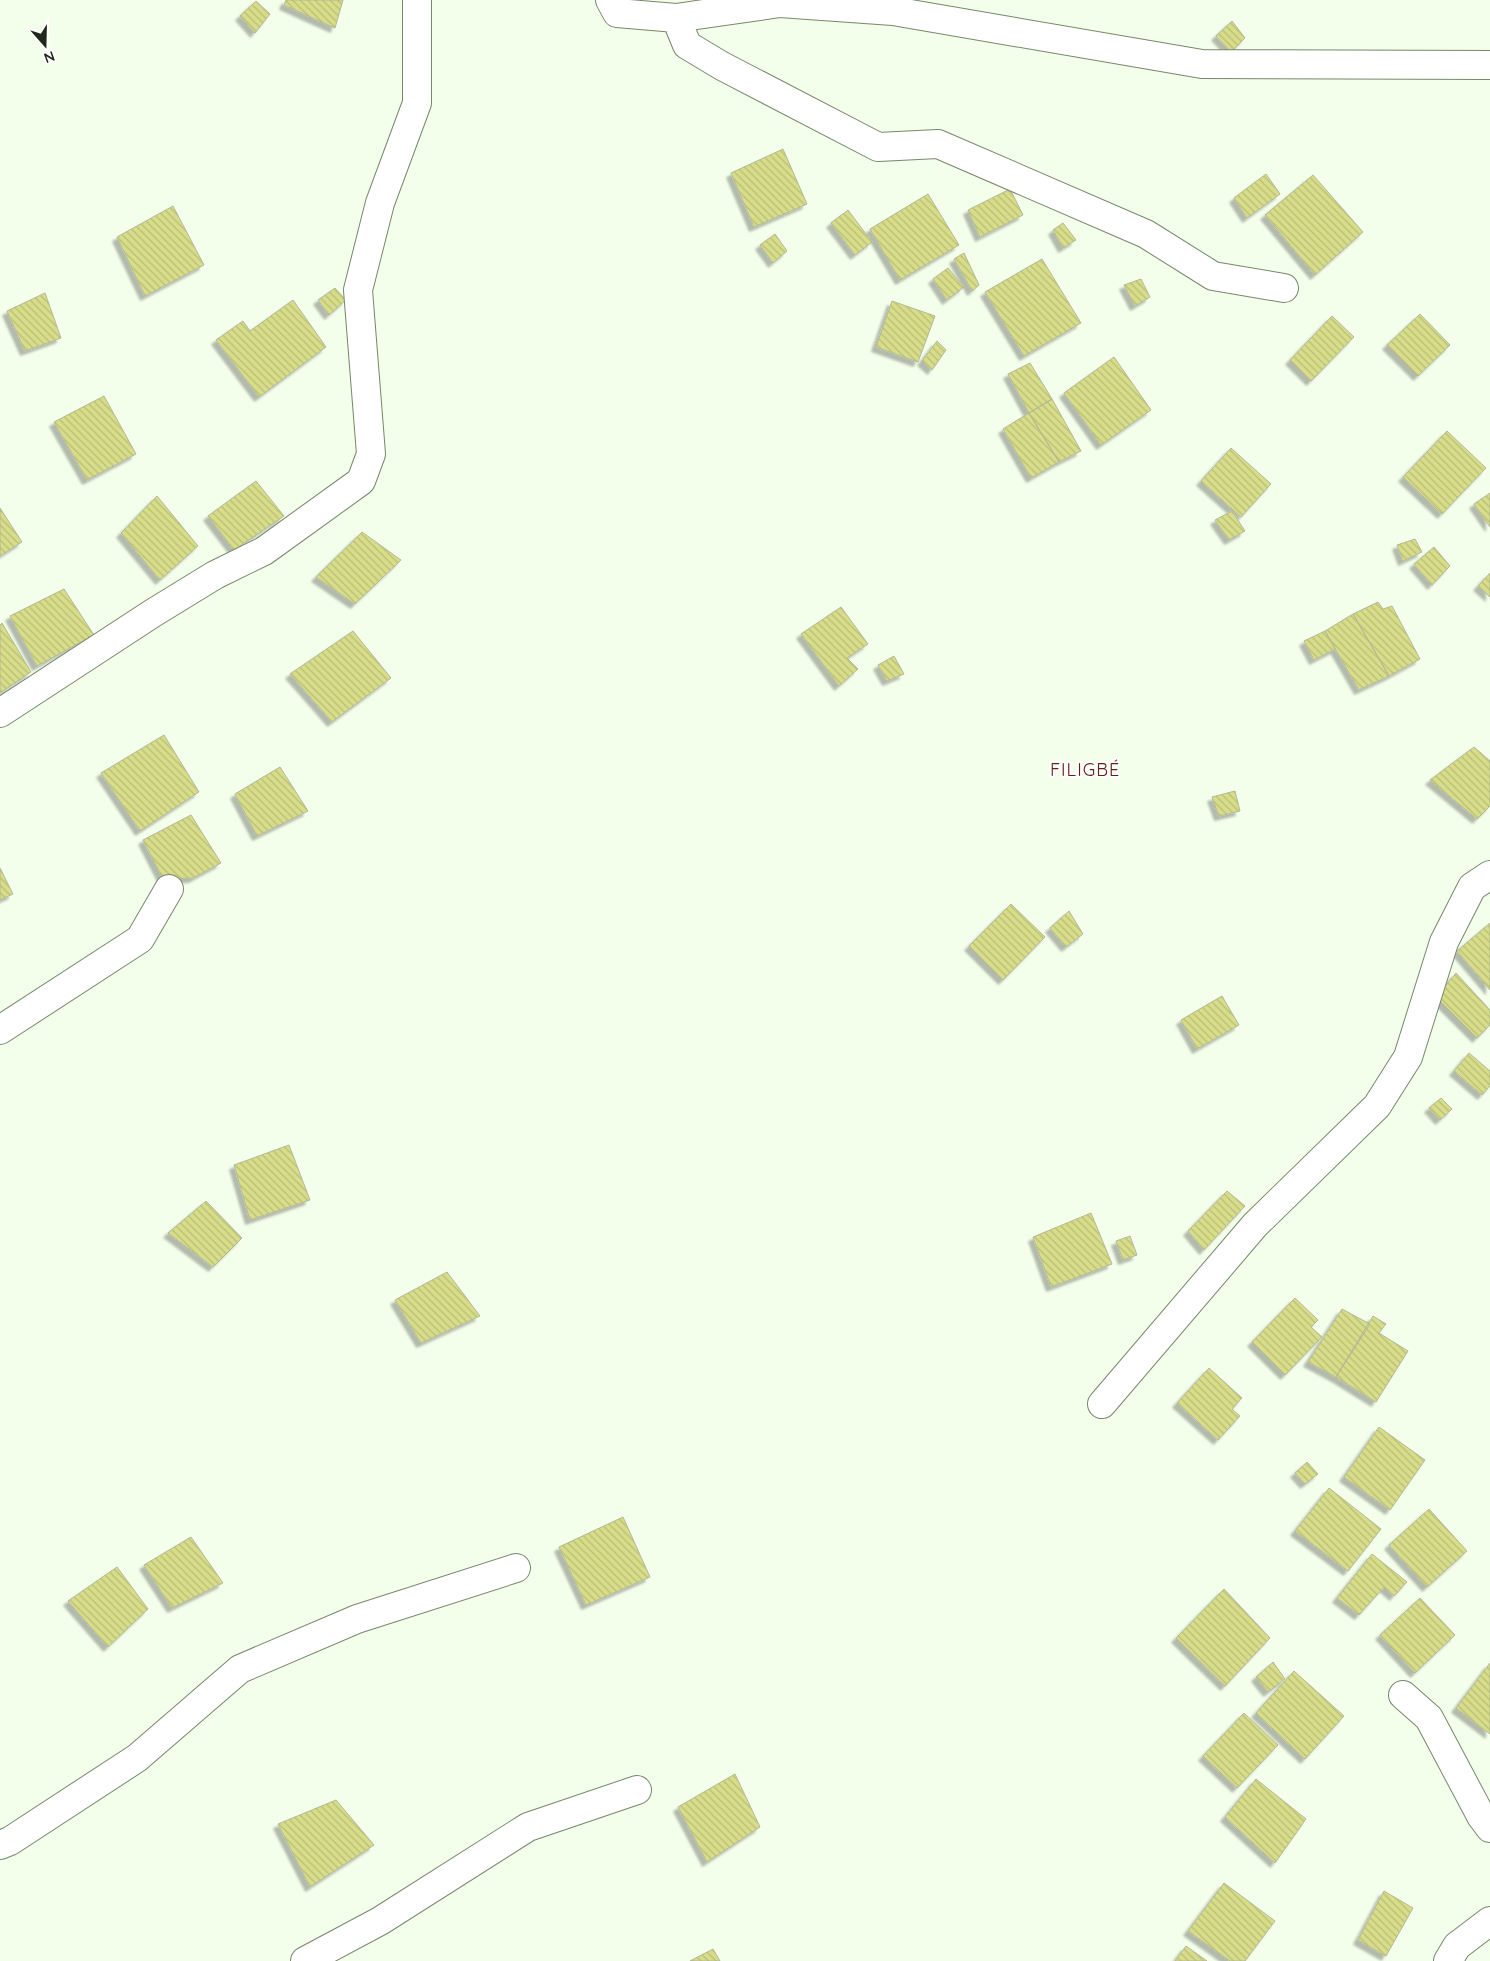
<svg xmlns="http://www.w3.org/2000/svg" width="1490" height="1961" font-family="Quicksand,sans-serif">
<defs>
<pattern id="building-back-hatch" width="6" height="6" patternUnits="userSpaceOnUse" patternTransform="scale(1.25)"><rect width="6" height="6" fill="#d7dd88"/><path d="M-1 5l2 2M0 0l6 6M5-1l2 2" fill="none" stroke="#b8be75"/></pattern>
<filter id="shadow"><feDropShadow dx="-4.5" dy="4.5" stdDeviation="1" flood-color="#0004"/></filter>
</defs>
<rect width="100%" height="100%" fill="#f3feeb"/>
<path fill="url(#building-back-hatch)" stroke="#b4b897" filter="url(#shadow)" d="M286 0H343L335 28 284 5Z
M256 1 270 14 255 33 240 16Z
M1232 21 1245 38 1231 52 1216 36Z
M783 149 807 204 754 227 731 173Z
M1266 174 1280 194 1247 218 1234 198Z
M1313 175 1363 232 1315 275 1265 215Z
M1010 189 1023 215 980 237 968 210Z
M928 194 959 245 900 280 870 229Z
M173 206 204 265 145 296 117 237Z
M848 210 872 242 855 255 831 223Z
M1063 223 1076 240 1063 248 1053 230Z
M775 234 787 251 773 263 760 245Z
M964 253 979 285 972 291 954 259Z
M1042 259 1081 323 1024 356 985 292Z
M948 268 964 287 947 300 933 279Z
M1141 279 1150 297 1135 306 1124 285Z
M335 288 346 300 329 315 318 300Z
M45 293 61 338 25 351 7 311Z
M293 300 326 347 259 397 216 340 243 321 250 331Z
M892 301 935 316 918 362 876 347Z
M1420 314 1450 345 1418 376 1387 345Z
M1332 316 1354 337 1311 381 1290 360Z
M937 341 946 350 932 370 922 361Z
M1114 357 1151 410 1101 445 1064 393Z
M1030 363 1052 399 1029 413 1008 374Z
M104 396 136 454 87 480 54 422Z
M1052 399 1081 451 1059 462 1029 413Z
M1029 413 1059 462 1031 478 1003 429Z
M1447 431 1486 468 1442 514 1403 477Z
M1231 448 1271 484 1241 517 1201 481Z
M256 481 284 516 234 550 208 516Z
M1490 493V527L1474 504Z
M157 496 198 546 160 580 121 533Z
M0 508 22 542 0 556Z
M1232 511 1245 531 1229 540 1215 520Z
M362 532 401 560 355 604 316 577Z
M1415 539 1422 552 1403 561 1397 545Z
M1434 547 1450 566 1432 585 1414 564Z
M1490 573V597L1478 586Z
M64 589 94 635 37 666 10 616Z
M1378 602 1383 609 1392 606 1420 659 1389 676 1353 614Z
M841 607 868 644 847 658 858 669 839 686 801 634Z
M1353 614 1389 676 1359 690 1325 631Z
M2 623 31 672 0 693V625Z
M353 631 391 678 332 722 290 674Z
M1325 631 1335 649 1314 660 1304 641Z
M894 656 904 674 887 681 878 665Z
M164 735 199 792 140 831 101 773Z
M1474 747 1490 761V806L1477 819 1430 780Z
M280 767 308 811 257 836 235 794Z
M1235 791 1240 811 1219 816 1212 797Z
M191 815 221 863 193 878 163 879 143 840Z
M0 868 13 894 0 900Z
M1011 904 1045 937 1003 980 969 946Z
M1069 911 1083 934 1066 947 1050 928Z
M1490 923V990L1457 951Z
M1456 973 1490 1010V1025L1477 1038 1436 997Z
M1222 996 1239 1025 1197 1049 1181 1020Z
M1469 1053 1490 1071V1086L1482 1095 1454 1071Z
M1441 1098 1452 1109 1440 1120 1429 1108Z
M289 1145 310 1200 250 1220 234 1165Z
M1227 1191 1245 1206 1204 1250 1188 1231Z
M206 1201 242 1238 213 1267 168 1233Z
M1091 1213 1112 1264 1051 1287 1033 1237Z
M1130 1236 1137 1255 1123 1260 1116 1241Z
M447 1272 480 1316 421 1343 395 1300Z
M1295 1298 1318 1320 1311 1327 1322 1337 1285 1375 1252 1342Z
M1342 1309 1370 1324 1336 1377 1308 1362Z
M1373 1316 1386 1324 1379 1333 1408 1351 1376 1402 1336 1377Z
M1209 1368 1242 1398 1232 1409 1240 1416 1218 1440 1177 1403Z
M1379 1427 1425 1460 1390 1510 1344 1477Z
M1307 1462 1318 1474 1305 1484 1295 1473Z
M1329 1488 1381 1529 1348 1571 1295 1531Z
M1429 1509 1467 1551 1427 1587 1389 1545Z
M623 1517 650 1577 586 1605 559 1547Z
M191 1537 223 1583 172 1608 144 1565Z
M1372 1554 1407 1582 1394 1596 1384 1587 1359 1615 1337 1598Z
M117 1567 148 1609 108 1647 68 1601Z
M1224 1589 1270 1638 1225 1686 1176 1638Z
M1420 1598 1455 1635 1415 1673 1380 1635Z
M1273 1662 1285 1679 1268 1692 1256 1677Z
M1490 1663V1734L1456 1708Z
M1294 1671 1344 1716 1305 1759 1256 1713Z
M1244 1713 1278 1745 1237 1788 1203 1756Z
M735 1774 760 1827 707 1862 678 1807Z
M1256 1779 1306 1819 1275 1863 1225 1817Z
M336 1800 374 1845 310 1887 278 1824Z
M1224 1883 1275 1921 1245 1961H1230L1188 1931Z
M1384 1891 1413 1908 1386 1956 1358 1940Z
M1186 1946 1207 1961H1175Z
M713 1949 720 1961H690Z"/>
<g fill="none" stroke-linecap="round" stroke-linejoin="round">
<g stroke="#78886b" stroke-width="30">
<path id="street" d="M610 0 617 13 676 18 687 45 722 66 878 147 938 144 1146 234 1213 276 1284 288
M676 18 780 3 893 11 1202 64 1490 65
M0 713 153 613 215 575 264 551 361 481 371 454 358 290 380 203 417 103V0
M0 1030 140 939 169 889
M1102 1404 1255 1225 1377 1106 1408 1057 1444 942 1472 887 1490 875
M1403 1695 1429 1718 1481 1816 1490 1828
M0 1845 10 1841 137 1758 240 1669 357 1619 516 1568
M305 1961 380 1921 528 1827 637 1790
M1448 1961 1457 1946 1490 1921"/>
</g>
<use href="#street" stroke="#fff" stroke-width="28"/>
</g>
<g text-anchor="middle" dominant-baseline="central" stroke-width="4.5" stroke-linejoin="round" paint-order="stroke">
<g font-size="18" letter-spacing="1" fill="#642112" stroke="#fff">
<text x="1085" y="769">FILIGBÉ</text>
</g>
</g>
<g transform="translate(45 45) rotate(160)" stroke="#ffffff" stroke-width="4" paint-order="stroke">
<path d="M0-4L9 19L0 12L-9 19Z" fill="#20271b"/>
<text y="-8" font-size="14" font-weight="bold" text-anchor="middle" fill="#20271b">N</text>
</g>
</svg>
